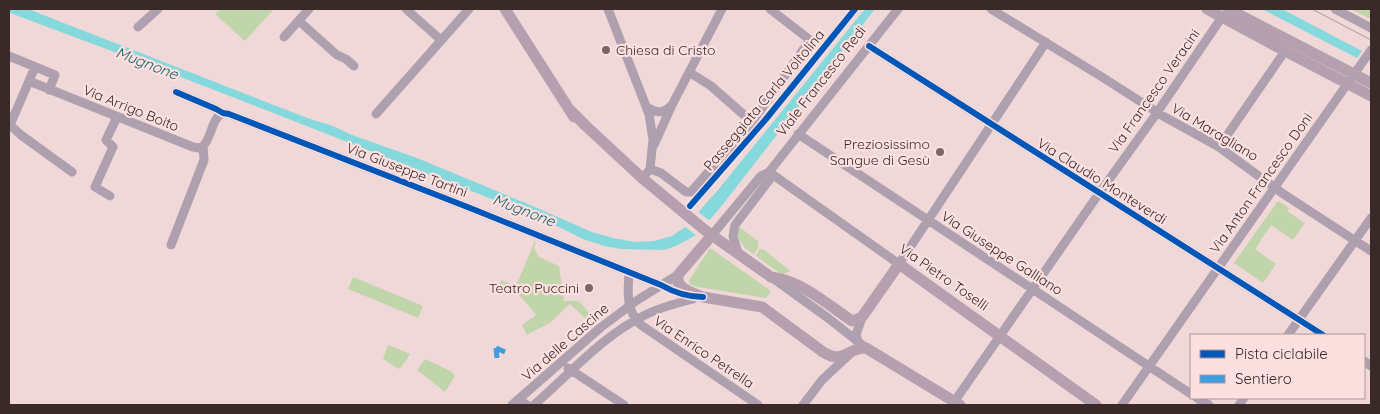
<svg xmlns="http://www.w3.org/2000/svg" width="1380" height="414" font-family="Quicksand,sans-serif">
<rect width="100%" height="100%" fill="#f0d8d8"/>
<path fill="#c1d5ab" d="M220 9H274L245 41 215 14Z
M1350 9H1371V19Z
M1278 201 1289 208 1287 211 1305 223 1293 240 1271 225 1255 249 1276 264 1263 283 1234 263Z
M738 226 758 241V248L754 254 745 248 744 246 737 237Z
M535 241 536 242 534 248 539 257 559 266 564 301H579L590 314 585 318 570 304 551 322 527 335 522 325 536 315C526 302 516 290 500 283L501 280 516 286Z
M710 248 771 291 766 298 698 287 690 285 689 280Z
M760 249H763L790 271 782 275 756 256Z
M353 277 423 306 418 318 348 289Z
M388 345 410 354 402 366 399 369 383 359Z
M425 359 452 372 455 376 445 392 417 370Z"/>
<path fill="#85d9dd" d="M9 9H28L310 119 333 126 352 135 417 158 528 204 592 232 613 238 635 242 654 241 672 236 685 227 718 190 865 9H875L720 208 696 235 676 246 664 250 621 249 604 246 583 239 551 223C374 152 197 82 18 16L9 12Z
M1262 9H1282L1362 51 1357 58Z"/>
<path fill="#f0d8d8" d="M696 210 711 222 698 237 683 225Z"/>
<g fill="none" stroke-linecap="round" stroke-linejoin="round">
<path stroke="#afa0af" stroke-width="9" d="M406 9 441 40
M608 9 649 114 653 140 650 169 646 174
M991 9 1102 77 1163 116 1219 147 1282 193 1371 251
M1335 9 1371 28
M299 21 337 55 346 59 354 66
M138 27 158 9
M284 37 309 9
M869 46 1323 335
M9 56 55 75 49 90
M35 67 29 81 193 147 199 148 203 146
M689 72 711 86 752 122
M29 81 10 125 21 135 72 172
M176 92 216 109 223 113 229 114 470 208 661 285 683 295 695 297
M647 107C656 113 663 114 671 106
M376 114 469 9
M798 134 1191 394
M654 145 672 105 722 9
M1219 147 1285 51
M650 169 661 173 686 192H691L752 122 810 40 770 9
M769 172 899 264 1046 42
M110 196 95 187 113 147 106 140 117 117
M712 235 761 176 769 172 898 9
M171 245 204 160 203 146C212 138 211 118 223 113
M738 253 733 236 735 225 773 175
M629 273C628 293 625 309 641 325L758 405
M774 279 828 318 866 348
M1288 335 1371 218
M858 341 856 335 862 317
M1364 361 1371 366
M568 368 624 405
M1197 398 1209 405
M519 399 527 405
M512 405 600 328 636 301 679 274
M534 405C570 374 602 336 645 315 661 307 677 303 693 299
M803 405 822 380 850 354
M952 405 1093 202 1154 117 1222 17
M1122 405 1371 50
M1239 405 1244 398"/>
<path stroke="#b4a0af" stroke-width="11" d="M505 9 574 117
M1207 9 1285 51 1371 96
M1228 9 1371 83
M571 111 586 126 642 178 706 231 771 277C802 281 827 304 852 321L862 317 899 264 1096 405
M712 235 678 275V282L682 287 688 291 703 297 762 307 823 352C844 365 848 347 866 348L960 405"/>
<path stroke="#aa9aa1" stroke-width="1" d="M1312 9 1371 40"/>
<path stroke="#3e9ce1" stroke-width="5" stroke-dasharray="10 5" stroke-linecap="butt" d="M496 348 497 358
M496 348 505 352"/>
<g stroke="#fce0e0" stroke-width="9">
<path id="cycleway" d="M869 46 1323 335
M176 92 216 109 223 113 229 114 470 208 661 285C675 293 687 297 703 297
M690 206 766 119 855 9"/>
</g>
<use href="#cycleway" stroke="#0057b8" stroke-width="6"/>
</g>
<g fill="#7a6666" stroke="#fce0e0" stroke-width="2">
<circle cx="606" cy="50" r="5"/>
<circle cx="940" cy="152" r="5"/>
<circle cx="589" cy="288" r="5"/>
</g>
<g text-anchor="middle" dominant-baseline="central" stroke-width="4.5" stroke-linejoin="round" paint-order="stroke">
<g font-size="14" fill="#3a2929" stroke="#fce0e0" text-anchor="end">
<text x="616" y="50" text-anchor="start">Chiesa di Cristo</text>
<text x="930" y="144">Preziosissimo<tspan x="930" dy="16">Sangue di Gesù</tspan></text>
<text x="579" y="288">Teatro Puccini</text>
</g>
<g font-size="14" fill="#3a2929" stroke="#fce0e0">
<text transform="translate(821 81) rotate(-52)">Viale Francesco Redi</text>
<text transform="translate(1154 91) rotate(-55)">Via Francesco Veracini</text>
<text transform="translate(764 100) rotate(-50)">Passeggiata Carla Voltolina</text>
<text transform="translate(131 108) rotate(22)">Via Arrigo Boito</text>
<text transform="translate(1215 132) rotate(31)">Via Maragliano</text>
<text transform="translate(407 170) rotate(21)">Via Giuseppe Tartini</text>
<text transform="translate(1102 181) rotate(32)">Via Claudio Monteverdi</text>
<text transform="translate(1261 183) rotate(-55)">Via Anton Francesco Doni</text>
<text transform="translate(1002 253) rotate(33)">Via Giuseppe Galliano</text>
<text transform="translate(944 277) rotate(35)">Via Pietro Toselli</text>
<text transform="translate(565 342) rotate(-41)">Via delle Cascine</text>
<text transform="translate(704 352) rotate(34)">Via Enrico Petrella</text>
</g>
<g font-size="15" font-style="italic" fill="#166062" stroke="#fce0e0">
<text transform="translate(147 63) rotate(21)">Mugnone</text>
<text transform="translate(524 210) rotate(21)">Mugnone</text>
</g>
</g>
<rect width="1380" height="414" fill="none" stroke="#3a2929" stroke-width="20"/>
<rect x="1190" y="334" width="175" height="65" fill="#fce0e0" stroke="#ae9797"/>
<rect x="1200" y="350" width="25" height="8" fill="#0057b8" stroke="#ae9797"/>
<text x="1235" y="359" font-size="15" fill="#3a2929">Pista ciclabile</text>
<rect x="1200" y="375" width="25" height="8" fill="#3e9ce1" stroke="#ae9797"/>
<text x="1235" y="384" font-size="15" fill="#3a2929">Sentiero</text>
</svg>
